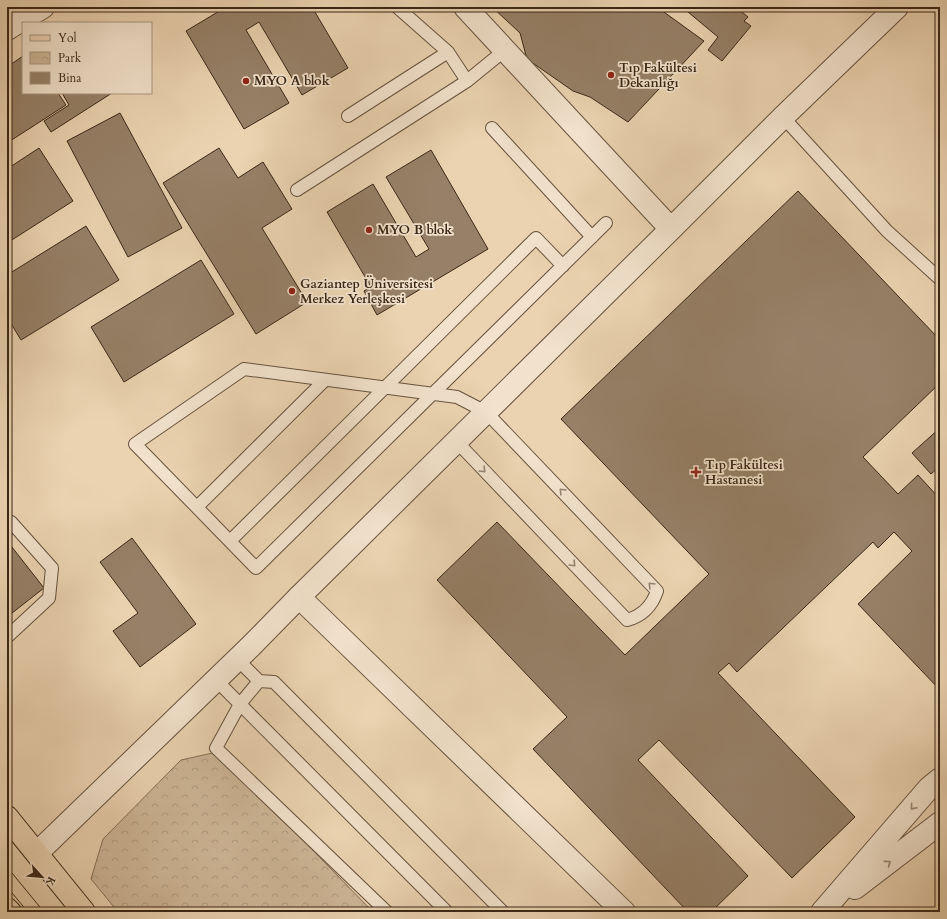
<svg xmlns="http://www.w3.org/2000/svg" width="947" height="919" font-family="Cardo,serif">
<defs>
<pattern id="park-crowns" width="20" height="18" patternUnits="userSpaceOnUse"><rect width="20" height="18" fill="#cdb697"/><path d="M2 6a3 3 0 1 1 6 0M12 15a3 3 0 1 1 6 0" fill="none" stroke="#b19c81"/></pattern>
</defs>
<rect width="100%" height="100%" fill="#ebd3b1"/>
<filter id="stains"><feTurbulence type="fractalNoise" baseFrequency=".005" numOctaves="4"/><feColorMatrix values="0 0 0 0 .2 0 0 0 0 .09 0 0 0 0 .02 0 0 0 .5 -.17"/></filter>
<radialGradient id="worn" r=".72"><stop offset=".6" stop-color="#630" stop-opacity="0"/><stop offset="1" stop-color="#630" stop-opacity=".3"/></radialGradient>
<path fill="url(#park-crowns)" stroke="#846e57" d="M217 752 373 912H118L91 879 103 839 181 760Z"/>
<path fill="#968067" stroke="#3a2717" d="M226 7H312L348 68 302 95 259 22 246 30 289 103 244 129 186 31Z
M492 7H657L704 41 628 122 590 97 573 91 527 59 520 33Z
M682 7H736L748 17 744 21 751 26 722 61 708 50 718 37Z
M23 56V93H58L66 105 7 143V67Z
M62 93H112L51 132 44 121 69 105Z
M120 113 182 228 128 257 67 141Z
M39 148 73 201 7 243V169Z
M219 148 238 178 263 162 292 209 262 228 307 302 256 334 163 183Z
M431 150 488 249 377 315 364 291 371 287 327 212 373 184 416 257 429 249 386 177Z
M798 191 940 340V383L863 457 898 494 918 475 940 499V690L858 604 912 551 894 532 878 548 873 542 737 672 729 663 718 673 855 817 792 878 659 740 638 760 748 876 711 912H688L533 749 567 717 437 580 497 522 625 655 709 574 561 419Z
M86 226 119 280 21 340 7 317V275Z
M201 260 234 314 124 382 91 327Z
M940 428V466L931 474 912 453Z
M132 538 196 624 140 667 113 631 138 613 100 562Z
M8 542 44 588 7 617V543Z"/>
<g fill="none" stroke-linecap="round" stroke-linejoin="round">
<g stroke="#66523e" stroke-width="14">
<path id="service" d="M397 7 448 52 467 81
M348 116 448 52
M783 117 887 231 940 279
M492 128 592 237
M297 190 467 81 505 50
M456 441 627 620C642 616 652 606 657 591L486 412 457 397 244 369 135 444 256 568C373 453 490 338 606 223
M197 507 325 380
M7 523 11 522 52 568 49 598 7 637
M230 541 536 238 563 266
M237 659 259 681 274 682 503 912
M216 680 447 912
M259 681 240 704 216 748 387 912"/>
</g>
<g stroke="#66523e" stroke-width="24">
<path id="minor" d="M7 29 43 7
M299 597 624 912"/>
</g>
<g stroke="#66523e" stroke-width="24">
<path id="tertiary" d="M465 7 671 229 783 117 897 7
M37 853 250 647 299 597 671 229
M855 888 940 823
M822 912 929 788 940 779"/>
</g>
<g stroke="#3a2717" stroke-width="24">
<path id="primary" d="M7 817 84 912
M7 909 10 912"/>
</g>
<use href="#service" stroke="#f2e2cc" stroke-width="12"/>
<use href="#minor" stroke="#f2e2cc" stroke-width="22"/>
<use href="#tertiary" stroke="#f2e2cc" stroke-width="22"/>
<use href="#primary" stroke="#ebd3b1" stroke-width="22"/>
<path stroke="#3a2717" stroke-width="1" d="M7 867 44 912
M7 887 28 912"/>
</g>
<defs><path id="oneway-chevron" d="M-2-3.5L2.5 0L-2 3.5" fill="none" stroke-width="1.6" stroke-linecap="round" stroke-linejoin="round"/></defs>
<g stroke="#968472">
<use href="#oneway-chevron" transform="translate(483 470) rotate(46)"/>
<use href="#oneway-chevron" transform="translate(562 491) rotate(-134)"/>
<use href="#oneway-chevron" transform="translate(573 564) rotate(46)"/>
<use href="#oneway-chevron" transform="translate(651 585) rotate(-134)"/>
<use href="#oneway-chevron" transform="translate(913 807) rotate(131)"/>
<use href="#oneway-chevron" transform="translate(888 863) rotate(-37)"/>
</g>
<g fill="#8f2418" stroke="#f2e2cc" stroke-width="1.5">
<circle cx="611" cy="75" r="4"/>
<circle cx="246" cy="81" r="4"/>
<circle cx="369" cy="230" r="4"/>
<circle cx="292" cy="291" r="4"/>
<path d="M694 466h4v4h4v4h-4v4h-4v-4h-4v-4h4z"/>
</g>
<g text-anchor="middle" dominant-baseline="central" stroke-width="3.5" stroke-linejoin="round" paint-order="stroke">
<g font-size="13" font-weight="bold" fill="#3a2717" stroke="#f2e2cc" text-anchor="start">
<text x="619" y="68">Tıp Fakültesi<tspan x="619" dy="15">Dekanlığı</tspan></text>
<text x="254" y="81">MYO A blok</text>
<text x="377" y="230">MYO B blok</text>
<text x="300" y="284">Gaziantep Üniversitesi<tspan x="300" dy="15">Merkez Yerleşkesi</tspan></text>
<text x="705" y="465">Tıp Fakültesi<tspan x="705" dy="15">Hastanesi</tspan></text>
</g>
</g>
<rect width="947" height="919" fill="none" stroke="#ebd3b1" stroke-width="24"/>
<rect x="8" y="8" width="931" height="903" fill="none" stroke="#3a2717" stroke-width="2"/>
<rect x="12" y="12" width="923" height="895" fill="none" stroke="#3a2717"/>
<rect x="22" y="22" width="130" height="72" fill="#f2e2cc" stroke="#a89784"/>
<rect x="30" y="35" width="20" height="6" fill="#ebd3b1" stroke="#a89784"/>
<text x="58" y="42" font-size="12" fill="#3a2717">Yol</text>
<rect x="30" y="52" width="20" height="12" fill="url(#park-crowns)" stroke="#a89784"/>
<text x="58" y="62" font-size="12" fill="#3a2717">Park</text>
<rect x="30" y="72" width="20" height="12" fill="#968067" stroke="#a89784"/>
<text x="58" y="82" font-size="12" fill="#3a2717">Bina</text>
<g transform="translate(42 877) rotate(117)" stroke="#f2e2cc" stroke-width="3" paint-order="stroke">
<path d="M0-3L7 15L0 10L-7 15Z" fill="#3a2717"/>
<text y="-6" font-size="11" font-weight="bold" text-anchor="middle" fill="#3a2717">K</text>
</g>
<rect width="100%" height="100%" filter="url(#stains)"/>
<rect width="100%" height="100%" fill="url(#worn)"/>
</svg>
